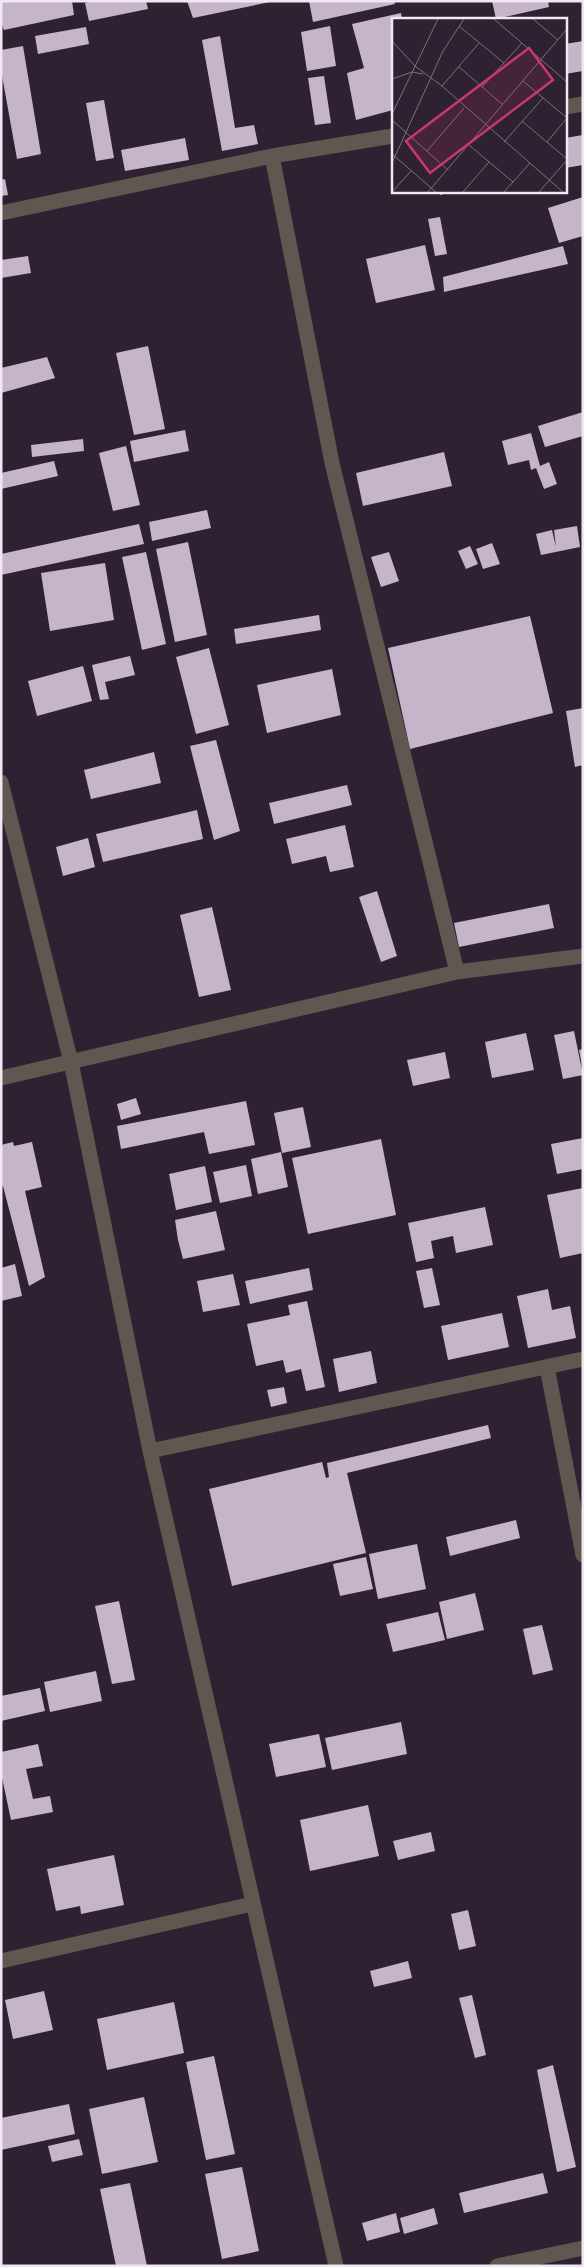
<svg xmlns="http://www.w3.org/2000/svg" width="584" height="2267" font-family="Montserrat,sans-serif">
<rect width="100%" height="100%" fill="#2e2131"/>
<path fill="#c6b5ca" d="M1 1H72L74 15 4 30 1 22Z
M93 1H146L148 9 89 21 85 3Z
M187 1H270V2L193 18Z
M309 1H394L395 4 313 22Z
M492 1H548L549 7 496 19Z
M401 13 402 19H393V110L356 120 347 73 364 68 352 24Z
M330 26 336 66 307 71 301 32Z
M86 27 89 44 38 54 35 36Z
M220 36 235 128 254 125 258 144 222 151 202 40Z
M583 41V71L565 74V44Z
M23 46 41 154 17 159 1 70V50Z
M324 76 331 123 315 125 308 78Z
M104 100 114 158 96 161 86 103Z
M583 135V165L565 168V138Z
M185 138 189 160 125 171 121 150Z
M5 179 8 195 1 196V180Z
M439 191H451V192L440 195Z
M583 197V236L559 243 548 208Z
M440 217 447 254 435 256 428 219Z
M425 245 435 290 376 303 366 259Z
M563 246 568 264 444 292 443 277Z
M28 256 31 273 1 278V260Z
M148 346 165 429 134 435 116 353Z
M47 357 55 378 1 393V368Z
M583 412V436L545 447 538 426Z
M185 430 189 451 134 462 130 441Z
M531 433 540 466 549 462 557 484 544 489 536 468 531 470 529 460 508 465 502 441Z
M83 439 84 451 32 457 31 445Z
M126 446 140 505 113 511 99 453Z
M444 452 452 486 363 506 356 473Z
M54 461 58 476 1 489V473Z
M207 510 211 528 152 541 149 522Z
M139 524 144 544 1 575V554Z
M577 526 580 547 541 555 536 534 552 530 556 547 554 530Z
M188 542 207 635 175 642 156 549Z
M492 543 500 564 483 569 476 549Z
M470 546 478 564 466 569 458 551Z
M146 552 166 644 142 650 122 557Z
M389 552 399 581 381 587 371 557Z
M105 563 114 620 50 631 41 573Z
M319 615 321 630 236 644 234 629Z
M530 616 553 713 410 749 388 648Z
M209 648 229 725 196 734 176 657Z
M130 656 135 675 105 682 109 699 100 700 92 665Z
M83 666 92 701 37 716 28 681Z
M332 669 341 715 267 733 257 685Z
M583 708V765L575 767 566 711Z
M216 740 240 831 214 840 190 746Z
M154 752 161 783 91 799 84 770Z
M347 785 352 805 274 824 269 803Z
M197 810 203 839 103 862 96 834Z
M345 825 354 867 330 872 326 856 292 864 286 839Z
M88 838 95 867 63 876 56 847Z
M377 891 397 956 381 962 359 897Z
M549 904 554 928 459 947 454 923Z
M212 907 231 990 199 997 180 915Z
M574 1031 583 1075 563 1079 554 1035Z
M526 1033 534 1070 492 1078 485 1042Z
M583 1049V1065H582L579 1050Z
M445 1052 450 1078 413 1086 407 1060Z
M136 1098 141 1114 121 1120 117 1104Z
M246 1101 255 1145 209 1154 204 1132 121 1149 117 1126Z
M303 1107 311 1147 282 1153 274 1113Z
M583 1138V1169L557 1174 551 1144Z
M381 1139 396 1215 308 1234 292 1158Z
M13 1142 14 1146 32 1142 42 1187 25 1191 45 1277 29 1286 3 1186 1 1187V1145Z
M281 1152 288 1187 258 1194 251 1159Z
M246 1165 252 1196 220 1203 213 1172Z
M205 1166 212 1202 176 1210 169 1174Z
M583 1188V1253L560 1258 547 1195Z
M485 1207 493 1245 456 1253 453 1236 431 1241 434 1258 416 1262 408 1223Z
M216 1211 225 1250 183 1259 178 1240 175 1220Z
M15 1264 22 1296 1 1301V1268Z
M309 1268 313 1290 250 1304 245 1281Z
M432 1268 440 1305 424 1308 416 1271Z
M233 1274 240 1305 203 1312 197 1281Z
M548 1289 552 1310 570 1306 576 1338 528 1348 517 1296Z
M307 1301 325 1387 306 1391 301 1369 286 1373 283 1360 256 1366 247 1324 290 1315 288 1305Z
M502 1313 509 1347 448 1360 441 1326Z
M371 1351 377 1383 339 1392 333 1359Z
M284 1387 287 1403 271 1407 267 1390Z
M488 1425 491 1438 347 1473 366 1553 232 1586 209 1489 322 1462 326 1478 329 1477 327 1463Z
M516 1520 520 1538 450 1556 446 1537Z
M417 1544 426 1589 378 1599 369 1554Z
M366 1557 373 1589 340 1596 333 1564Z
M475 1593 484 1630 447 1639 439 1602Z
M119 1601 135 1680 112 1684 95 1606Z
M438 1612 445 1640 393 1652 386 1624Z
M542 1625 553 1670 533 1675 523 1629Z
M96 1671 102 1701 50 1712 44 1682Z
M40 1688 45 1711 1 1721V1696Z
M401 1722 407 1754 332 1770 325 1738Z
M319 1734 326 1767 276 1777 269 1744Z
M38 1744 43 1766 26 1769 33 1799 50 1796 53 1812 11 1820 1 1773V1752Z
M368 1805 379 1856 310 1871 300 1820Z
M431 1832 435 1851 398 1860 393 1841Z
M114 1855 124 1905 81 1914 80 1906 56 1911 47 1869Z
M468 1910 476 1946 459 1950 451 1914Z
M408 1961 412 1978 374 1987 370 1971Z
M44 1991 53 2030 13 2039 5 2000Z
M472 1995 486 2055 475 2058 459 1998Z
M174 2002 184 2053 107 2070 97 2019Z
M214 2056 235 2154 206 2160 186 2062Z
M553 2065 576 2167 557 2172 537 2070Z
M144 2097 158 2162 102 2174 89 2109Z
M69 2104 75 2134 1 2150V2118Z
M79 2139 83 2155 52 2162 48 2146Z
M242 2167 259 2251 222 2259 205 2174Z
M543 2173 548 2193 464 2213 459 2193Z
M130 2183 147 2266H116L100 2189Z
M434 2208 438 2224 404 2234 400 2218Z
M396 2213 400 2232 367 2241 362 2223Z"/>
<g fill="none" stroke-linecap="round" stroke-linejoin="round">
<path stroke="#5f5750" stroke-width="15" d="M565 107 583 104
M272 156 332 463 457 972
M1 213 272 156 393 136
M1 782 71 1062 150 1451 336 2266
M1 1078 457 972 583 956
M547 1367 583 1555
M150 1451 583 1359
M1 1961 252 1904
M497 2266 583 2248"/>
</g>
<g transform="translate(392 18)">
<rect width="175" height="175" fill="#2e2131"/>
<path fill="none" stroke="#7b707e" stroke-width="1" d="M102 1 175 64M141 1 166 22M67 8 112 45M0 23 23 48 50 68 171 174M66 48 111 87M0 61 20 54 31 56M131 63 175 100M50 68 87 25M90 69 130 25M0 96 46 1M0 102 56 152M130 103 175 141M112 124 151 80M155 124 175 100M77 127 121 164M35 133 72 90M0 136 44 174M0 145 51 33 72 1M0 174 19 153M36 174 175 11M71 174 97 144M112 174 138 145M147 174 175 142"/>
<path fill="#c93772" fill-opacity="0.15" stroke="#c93772" stroke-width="2.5" d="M137 30 161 62 38 155 14 123Z"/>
<rect width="175" height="175" fill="none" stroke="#efe7f1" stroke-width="2.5"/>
</g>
<rect width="584" height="2267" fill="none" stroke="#efe7f1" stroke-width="5"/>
</svg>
